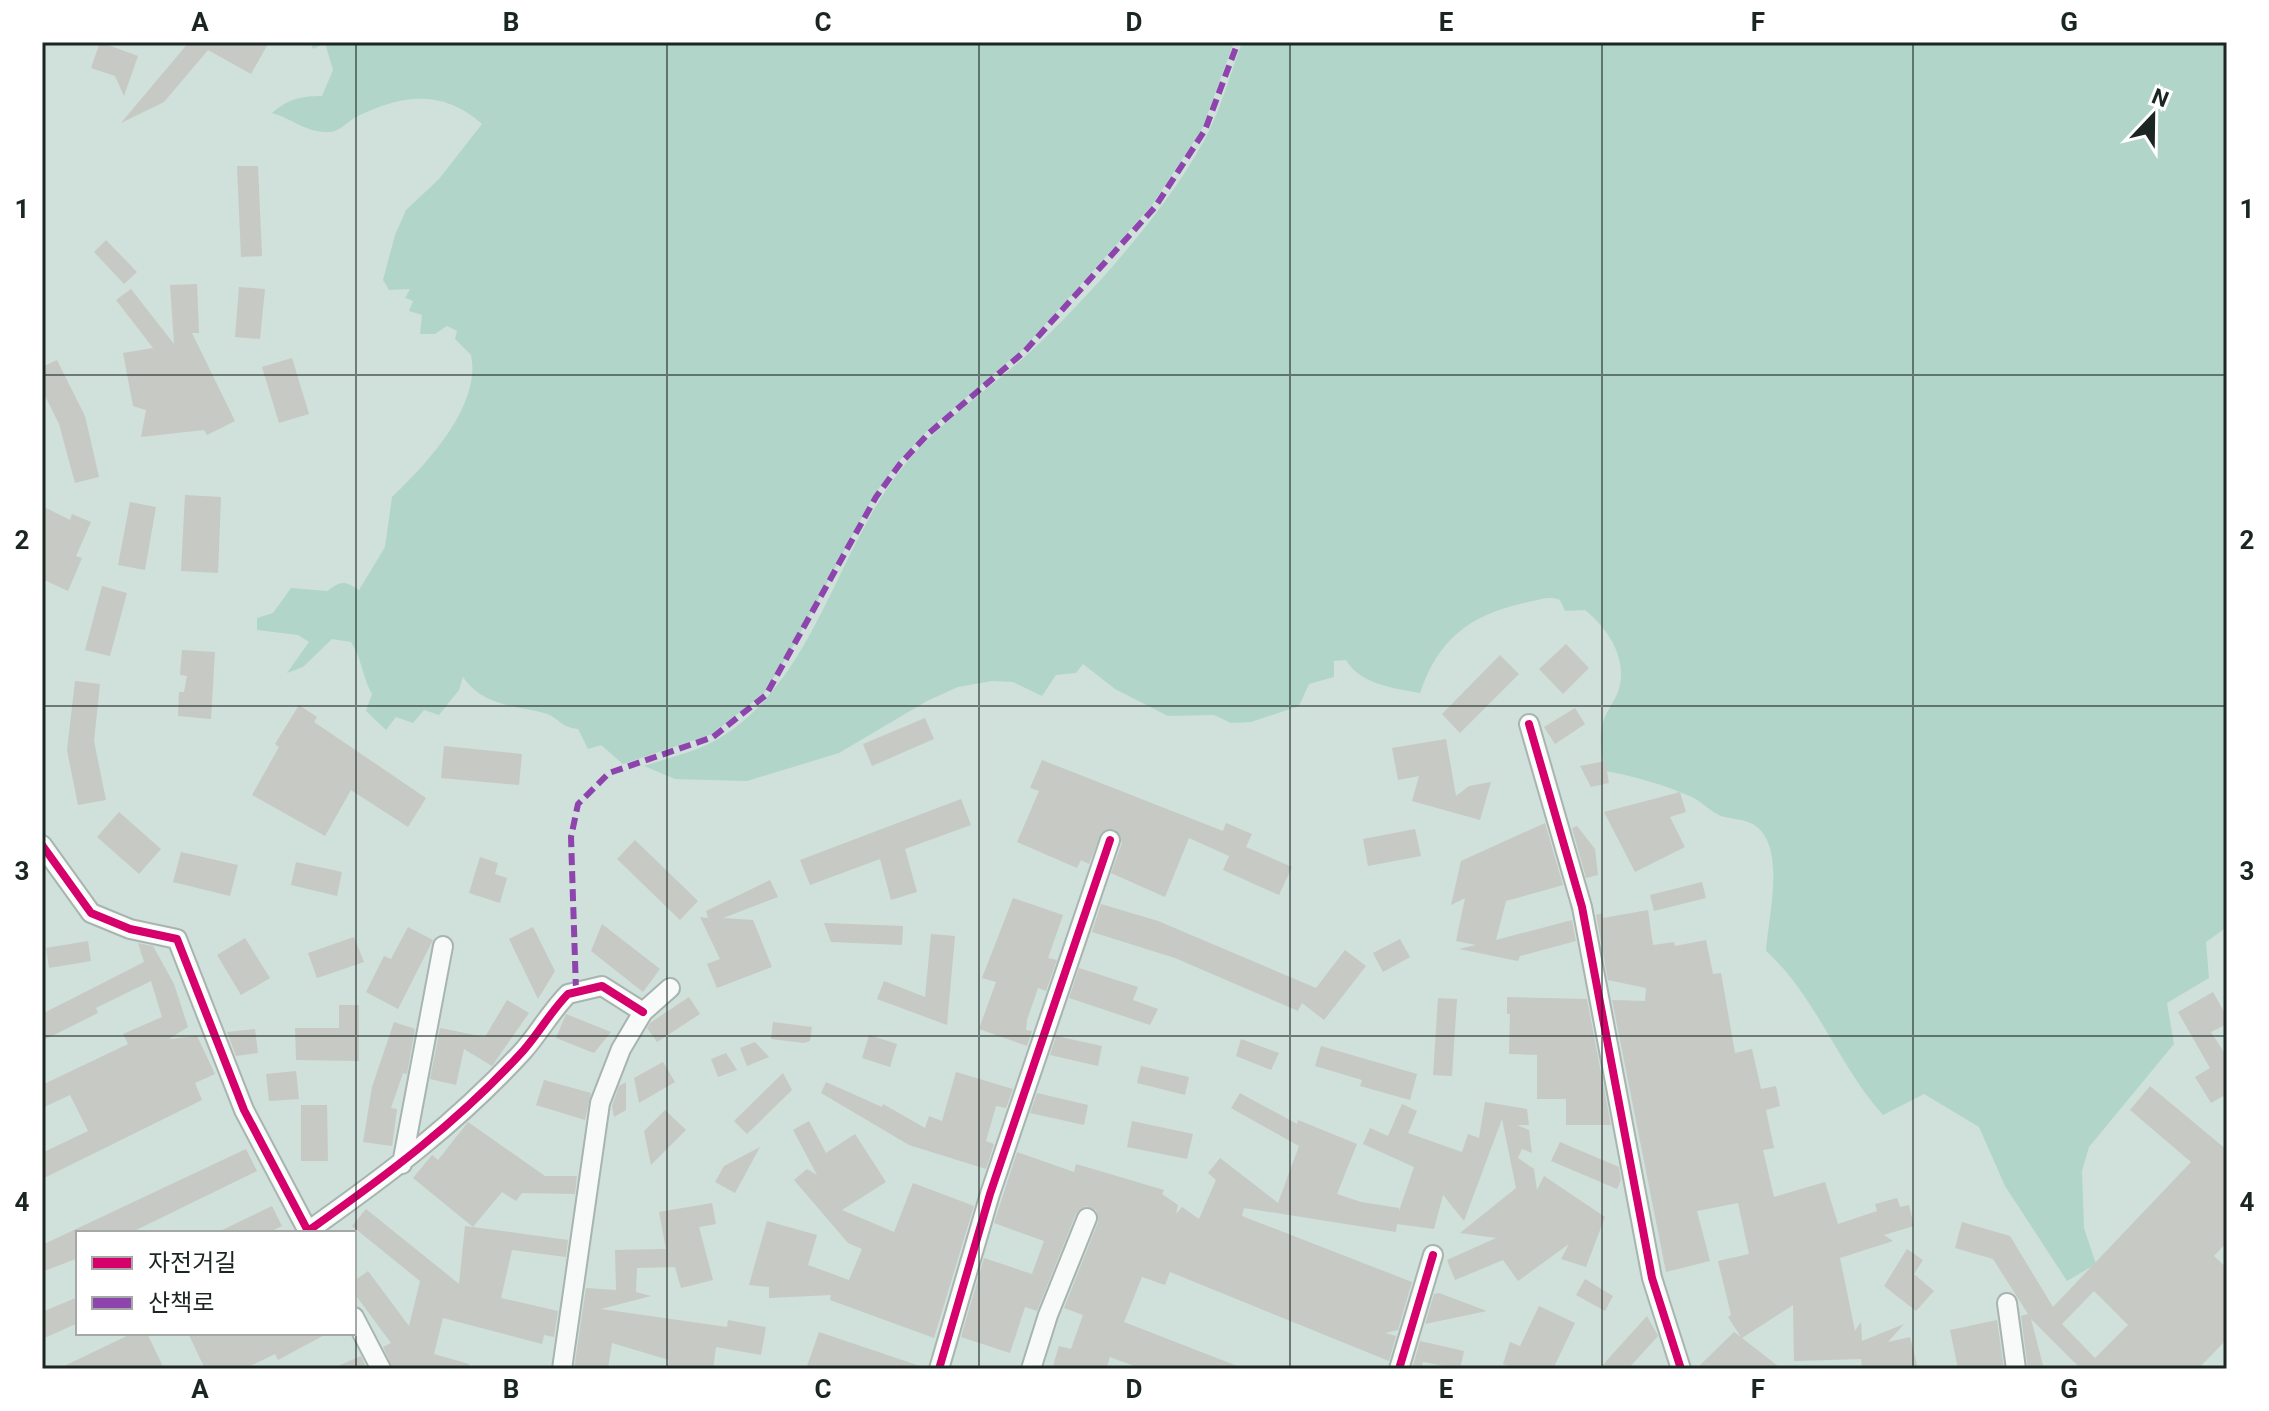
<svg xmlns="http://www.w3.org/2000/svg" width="2269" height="1411" font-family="Roboto,'Noto Sans KR',sans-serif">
<rect width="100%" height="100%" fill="#d0e0da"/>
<path fill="#b1d6c9" d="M310 42H1234L1202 129 1152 205 1023 349 927 431 898 462 874 495 790 652 764 693 712 734 623 764 601 745 588 749 578 729C559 727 559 717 544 713 513 705 483 706 463 677L459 690 439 715 424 710 413 723 396 717 386 730 366 711 372 694C362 677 362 658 351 642L332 639 303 667 287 673 309 642 298 635 257 630V618L273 613 291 588 327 591C342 580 345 581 359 590L385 547 392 497C426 465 482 405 471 355L455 339 457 331 447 326 435 334H420L422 315 409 311 413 301 405 298 410 289 389 290 383 280 395 235 406 210 439 179 482 124C443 89 402 94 356 117 347 122 339 132 330 132 306 133 293 119 272 113 288 99 301 96 322 96L333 70 325 43 313 49Z
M1242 42H2227V927L2206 942 2209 978 2167 1003 2174 1044 2089 1147 2082 1171 2084 1228 2096 1264 2067 1281 2005 1186 1979 1127 1924 1094 1883 1115C1838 1065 1816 996 1766 951 1768 918 1786 851 1757 827 1745 817 1730 821 1717 814 1709 810 1702 802 1692 797 1665 785 1634 776 1605 771 1602 756 1599 741 1602 727 1604 714 1613 704 1618 692 1629 661 1609 629 1585 610L1565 611 1560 600C1548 595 1536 601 1524 603 1469 615 1438 640 1420 693 1394 688 1361 685 1346 660L1334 661V677L1309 684 1299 706 1251 722 1231 723 1214 715 1168 716 1115 689 1083 664 1076 673 1056 675 1042 696 1013 682 992 681 958 687 927 701 839 753 747 781 675 779 644 766C668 758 696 752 718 739 815 681 835 551 903 467 939 422 987 391 1029 353 1090 296 1170 207 1208 133 1222 105 1231 72 1242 42Z"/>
<path fill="#c7c9c5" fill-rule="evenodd" d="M100 42 138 56 124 96 115 76 91 68Z
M189 42H269L251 74 208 50 164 102 121 123Z
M237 166H258L262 256 241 257Z
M106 240 137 272 124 284 94 252Z
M197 284 199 333H192L235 421 207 435 204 430 141 437 146 410 133 406 123 353 153 348 116 300 131 289 174 344 170 285Z
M239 287 265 289 260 339 235 337Z
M292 358 309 414 279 423 262 367Z
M57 360 85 416 99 477 75 483 59 424 42 390V367Z
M185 495 221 497 218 573 181 571Z
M130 502 156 507 145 570 118 565Z
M42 506 70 520 72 514 91 522 76 556 82 558 68 591 42 579Z
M102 586 127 593 110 656 85 650Z
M1566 644 1589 668 1563 694 1539 669Z
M182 650 215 652 211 719 178 716 179 692H184L187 676 180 675Z
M1500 655 1519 674 1460 733 1442 714Z
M75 681 100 684 94 741 106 800 78 805 67 750Z
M299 705 317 717 314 722 426 798 408 827 351 790 325 836 252 795 279 747 275 744Z
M1575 708 1585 724 1555 744 1544 727Z
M925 718 934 739 872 766 863 744Z
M1446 739 1456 796 1469 786 1491 782 1480 820 1412 801 1419 776 1398 780 1392 748Z
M444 746 522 754 519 785 441 778Z
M1042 760 1223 831 1226 823 1252 834 1246 847 1292 867 1279 895 1223 870 1229 856 1189 838 1165 897 1111 873 1122 843 1115 829 1102 832 1089 864 1081 860 1077 868 1017 842 1039 791 1030 788Z
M1605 761 1609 783 1591 787 1580 766Z
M1680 792 1686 812 1670 817 1685 847 1635 872 1604 812Z
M961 799 971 825 905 849 917 892 891 900 880 859 810 885 800 860Z
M119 812 161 849 139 874 97 837Z
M1545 823 1563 885 1506 901 1496 940 1572 920 1576 941 1520 956 1518 961 1459 949 1476 945 1456 941 1465 898 1451 905 1461 861Z
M1577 826 1595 849 1598 875 1586 878 1572 828Z
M1415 829 1421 856 1368 866 1363 839Z
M635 840 698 901 680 920 617 859Z
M181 852 238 865 230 896 173 882Z
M480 857 498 863 495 874 507 878 500 903 469 893Z
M296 862 342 872 337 896 291 885Z
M770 880 778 897 723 918 753 920 772 967 717 988 707 964 720 959 700 917 708 918 706 911Z
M1702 882 1706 898 1654 911 1650 895Z
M1013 898 1063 915 1048 958 1057 960 1046 991 1038 988 1027 1020 1026 1030 1032 1031 1027 1046 979 1029 996 982 982 978Z
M1101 904 1158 921 1316 988 1345 950 1366 966 1324 1020 1302 1003 1298 1011 1175 958 1092 932Z
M1648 910 1653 945 1674 942 1675 946 1706 940 1713 974 1721 973 1735 1053 1752 1049 1761 1089 1776 1086 1780 1106 1766 1110 1774 1148 1763 1150 1774 1197 1825 1182 1838 1224 1877 1211 1875 1204 1897 1198 1900 1207 1909 1205 1914 1226 1884 1235 1893 1241 1840 1258 1855 1331 1861 1322 1862 1341 1904 1324 1888 1342 1910 1337 1918 1369H1862L1861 1359 1794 1361 1793 1305 1742 1338 1782 1369H1696L1734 1332 1741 1337 1728 1317 1731 1315 1718 1261 1749 1254 1738 1203 1697 1211 1710 1261 1666 1272 1612 1000 1645 1001 1646 988 1608 980 1596 915 1602 913 1603 918Z
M824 923 903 926 902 945 831 942Z
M602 924 660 969 643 992 591 951Z
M408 927 433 940 398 1009 366 992 384 956 391 959Z
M533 927 555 971 538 999 509 939Z
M931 934 955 936 947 1025 877 999 884 981 925 997Z
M354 937 364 962 317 978 308 953Z
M245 938 270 978 241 995 217 955Z
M1400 939 1410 957 1383 972 1373 953Z
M88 941 91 961 49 968 46 948Z
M138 943 153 946 174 984 188 1027 169 1039 197 1036 215 1074 195 1083 202 1100 42 1179V1153L88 1131 70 1095 42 1108V1085L128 1044 123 1034 162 1017 151 981 96 1008 98 1013 42 1041V1014L144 962Z
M1079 968 1138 987 1133 1000 1158 1009 1150 1025 1069 998Z
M2213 992 2227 1017V1024L2211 1032 2227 1057V1099L2225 1095 2211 1103 2195 1077 2210 1068 2178 1012Z
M689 997 700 1014 657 1042 647 1028 650 1023Z
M1507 997 1587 999 1611 1125H1566V1099H1537V1055L1509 1054 1510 1014H1507Z
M1438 998 1457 999 1452 1076 1433 1075Z
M507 1000 529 1013 492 1066 464 1049 456 1085 430 1079 440 1028 485 1037Z
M339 1005H359V1061L296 1060 295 1028H339Z
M566 1014 611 1032 594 1053 556 1038Z
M394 1022 415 1029 407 1074 403 1073 391 1108 397 1109 392 1146 363 1142 372 1087Z
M773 1022 812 1027 810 1041 804 1043 771 1039Z
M255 1029 258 1053 236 1056 227 1032Z
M869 1035 897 1044 890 1067 862 1058Z
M1056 1036 1102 1046 1098 1066 1050 1055Z
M1241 1039 1279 1053 1271 1070 1236 1056Z
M755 1042 769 1057 747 1066 740 1048Z
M1321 1046 1417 1074 1410 1100 1360 1086 1362 1080 1315 1066Z
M726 1053 737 1070 718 1077 711 1059Z
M663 1062 675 1082 639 1103 634 1078Z
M1141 1066 1189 1077 1185 1095 1137 1083Z
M296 1071 299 1099 269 1101 266 1074Z
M956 1072 1013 1089 1006 1108 996 1106 986 1141 994 1144 986 1169 909 1145 821 1093 826 1082 882 1107 883 1104 925 1128 929 1116 942 1121Z
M783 1073 792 1090 747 1134 734 1121Z
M544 1080 591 1093 585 1120 536 1105Z
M626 1082V1110L614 1117 612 1106 619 1086Z
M2150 1086 2227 1150V1242L2214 1256 2227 1268V1339L2198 1369H2081L2031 1319 2044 1369H2028L2021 1316 2028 1314 1993 1259 1955 1248 1962 1222 2010 1236 2053 1307 2191 1162 2130 1110ZM2094 1291 2128 1325 2095 1358 2062 1324Z
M1037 1093 1088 1105 1084 1125 1030 1113Z
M1240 1093 1297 1124 1298 1120 1357 1144 1337 1194 1361 1202 1399 1208V1211L1414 1167 1363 1144 1370 1128 1388 1136 1402 1104 1417 1111 1408 1133 1462 1152 1468 1134 1479 1138 1485 1102 1527 1109 1529 1125H1517L1529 1130 1532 1153 1522 1149 1518 1158 1534 1169 1537 1190 1544 1176 1605 1217 1586 1267 1561 1259 1569 1244 1518 1281 1503 1260 1455 1280 1447 1260 1496 1238 1460 1233 1516 1188 1502 1119 1464 1221 1443 1195 1434 1229 1397 1224 1396 1232 1244 1208 1242 1216 1412 1282 1398 1330 1385 1333 1396 1336 1389 1361 1170 1272 1165 1285 1142 1277 1124 1322 1245 1369H1142L1110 1357 1106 1369H1052L1059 1346 1071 1349 1083 1315 1064 1308 1098 1222 1096 1210 1086 1206 1076 1214 1037 1311 1025 1307 1010 1353 961 1337 984 1258 1032 1274 1044 1241 994 1223 1017 1152 1074 1172 1076 1164 1164 1190 1162 1194 1178 1205 1176 1214 1182 1207 1199 1219 1216 1180 1208 1173 1220 1158 1278 1203 1299 1146 1231 1108Z
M301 1105H327L328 1161H301Z
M665 1110 686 1130 651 1165 644 1131Z
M809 1121 826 1153 855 1134 886 1182 842 1210 894 1232 913 1183 974 1206 934 1338 830 1300 831 1295 769 1298V1287L749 1285 767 1221 817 1235 808 1265 849 1280 862 1249 848 1243 794 1180 807 1169 817 1175 793 1130Z
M1132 1121 1193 1134 1187 1159 1127 1147Z
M468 1122 545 1176H577L575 1194 522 1193 516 1201 502 1192 473 1227 413 1178 432 1155 438 1160Z
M1560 1142 1619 1167 1621 1180 1617 1189 1551 1161Z
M760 1147 735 1193 715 1182 724 1166Z
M246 1149 257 1171 130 1233H78V1258L42 1272V1245Z
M712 1203 716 1224 699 1227 713 1280 681 1288 675 1267 637 1268 636 1292 651 1296 601 1309 727 1327 728 1320 766 1327 761 1355 716 1347 713 1369H666L669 1360 612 1343 608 1369H574L586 1288 616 1290 615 1250 666 1249 659 1212Z
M272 1206 282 1226 268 1233H216Z
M366 1209 459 1284 465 1226 568 1240 566 1257 512 1250 501 1298 558 1311 554 1337 544 1335 542 1344 443 1318 434 1354 469 1364V1369H393L383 1347 391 1343 354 1293V1281L368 1271 409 1326 420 1281 352 1226Z
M1907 1249 1923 1260 1914 1274 1934 1291 1916 1311 1884 1286Z
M1585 1279 1613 1296 1605 1311 1576 1295Z
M1439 1293 1487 1311 1425 1324 1434 1294Z
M78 1297V1323L42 1339V1312Z
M1539 1306 1575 1323 1553 1369H1517L1503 1364 1510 1342 1520 1346Z
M1647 1316 1658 1336 1628 1369H1599Z
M1997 1320 2004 1369H1958L1950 1330Z
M819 1332 920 1366 919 1369H806Z
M133 1333H147L164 1369H58Z
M188 1333H328L278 1360 275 1354 244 1369H205Z
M1420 1341 1464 1351 1460 1369 1423 1362 1421 1369H1412Z
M361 1356 367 1369H331Z"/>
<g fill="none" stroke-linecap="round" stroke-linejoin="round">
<g stroke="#a7b4af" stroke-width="22">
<path id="street" d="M1529 724 1582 907 1652 1278 1681 1369
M42 845 91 913 130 929 177 939 244 1110 309 1233
M402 1164 443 946
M308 1231C387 1175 457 1123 523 1051 539 1033 551 1011 568 994L602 986 643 1012
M2007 1303 2016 1369
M354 1317 381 1369
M562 1369 600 1103 621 1049 643 1012 670 988
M939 1369 990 1194 1110 840
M1031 1369 1048 1315 1087 1218
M1399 1369 1433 1255"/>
</g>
<use href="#street" stroke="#f8faf9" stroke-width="18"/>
<path stroke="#8e44ad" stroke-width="6" stroke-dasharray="12 6" stroke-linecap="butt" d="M576 991 571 837 578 804 609 773 713 737 766 695 876 497 900 464 929 433 1025 351 1155 207 1205 130 1238 42"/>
<g stroke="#fff" stroke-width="13">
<path id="cycleway" d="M1529 724 1582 907 1652 1278 1681 1369
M42 845 91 913 130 929 177 939 244 1110 309 1233
M308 1231C387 1175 457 1123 523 1051 539 1033 551 1011 568 994L602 986 643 1012
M939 1369 990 1194 1110 840
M1399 1369 1433 1255"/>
</g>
<use href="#cycleway" stroke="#d6006c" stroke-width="8"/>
</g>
<path fill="none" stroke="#1b2622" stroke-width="2" stroke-opacity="0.55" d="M356 42V1369M667 42V1369M979 42V1369M1290 42V1369M1602 42V1369M1913 42V1369M42 375H2227M42 706H2227M42 1036H2227"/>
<rect width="2269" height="1411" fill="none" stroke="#ffffff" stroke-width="88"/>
<rect x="76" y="1231" width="280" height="104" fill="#ffffff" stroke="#a4a8a7" stroke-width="2"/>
<rect x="92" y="1257" width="40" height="12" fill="#d6006c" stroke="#a4a8a7" stroke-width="2"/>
<text x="148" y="1271" font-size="24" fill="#1b2622">자전거길</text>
<rect x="92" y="1297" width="40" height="12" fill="#8e44ad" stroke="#a4a8a7" stroke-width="2"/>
<text x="148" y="1311" font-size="24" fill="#1b2622">산책로</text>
<g transform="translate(2153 116) rotate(22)" stroke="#ffffff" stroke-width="6" paint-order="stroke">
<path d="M0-6L14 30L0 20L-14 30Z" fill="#1b2622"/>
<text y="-12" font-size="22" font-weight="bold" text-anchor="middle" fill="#1b2622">N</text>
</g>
<rect x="44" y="44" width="2181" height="1323" fill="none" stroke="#1b2622" stroke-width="3"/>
<g font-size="26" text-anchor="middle" font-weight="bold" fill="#1b2622">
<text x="200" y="31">A</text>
<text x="511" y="31">B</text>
<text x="823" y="31">C</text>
<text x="1134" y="31">D</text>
<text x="1446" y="31">E</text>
<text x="1758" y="31">F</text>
<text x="2069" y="31">G</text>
<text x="22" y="218">1</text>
<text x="2247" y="218">1</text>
<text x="22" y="549">2</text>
<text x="2247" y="549">2</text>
<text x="22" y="880">3</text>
<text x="2247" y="880">3</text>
<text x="22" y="1211">4</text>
<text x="2247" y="1211">4</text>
<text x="200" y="1398">A</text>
<text x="511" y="1398">B</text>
<text x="823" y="1398">C</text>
<text x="1134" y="1398">D</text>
<text x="1446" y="1398">E</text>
<text x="1758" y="1398">F</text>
<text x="2069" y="1398">G</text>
</g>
</svg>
